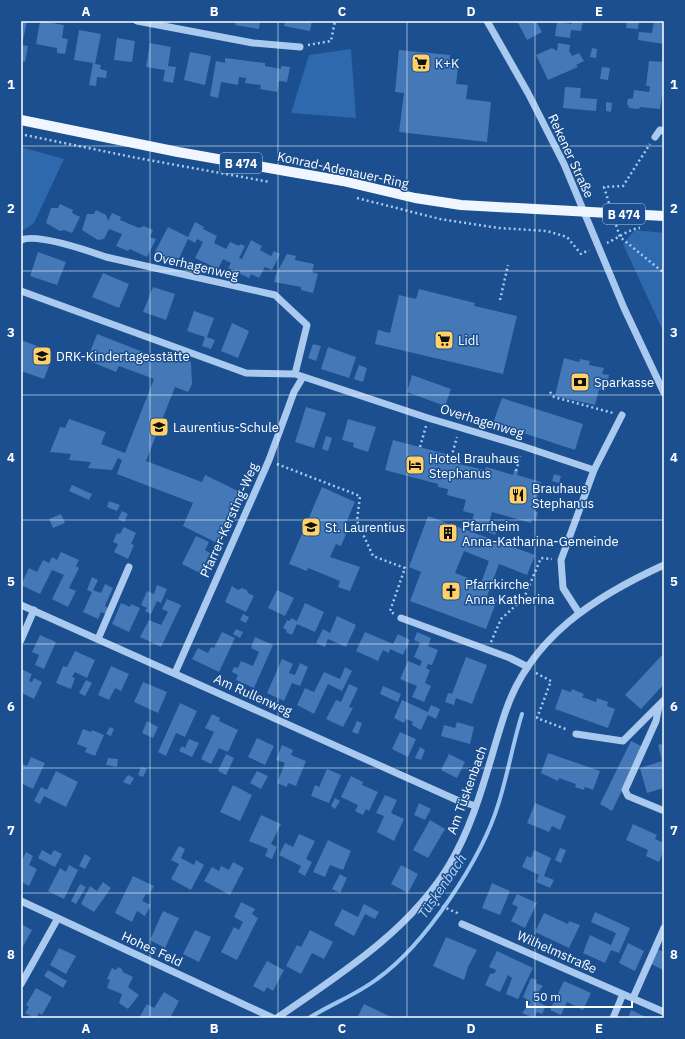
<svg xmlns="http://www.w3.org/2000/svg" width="685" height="1039" font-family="'IBM Plex Sans',sans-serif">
<rect width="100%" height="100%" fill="#1b4f8f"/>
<path fill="#2e69ad" d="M351 49 356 118 291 113 309 55Z
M21 147 64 159 34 223 21 232Z
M635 230 664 233V333L623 244Z"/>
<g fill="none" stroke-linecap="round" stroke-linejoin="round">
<path stroke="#9cc4f0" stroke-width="4" d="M309 1018C331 1004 356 995 377 979 425 945 482 859 499 802 508 773 513 743 522 714"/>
</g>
<path fill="#4478b7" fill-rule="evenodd" d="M21 21H27L22 45 28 46 25 62 21 61Z
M40 21 64 25 62 38 68 39 65 54 57 53V48L36 44Z
M236 21H260L259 29 235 25Z
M285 21H312L310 31 284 26Z
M517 21H536L542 32 527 40Z
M572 21H583L581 31 571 30 570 38 555 36 557 22 572 24Z
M627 21H639L638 29 626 28Z
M654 21H664V44L638 40 639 32 652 33Z
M79 30 101 34 95 64 101 65 100 69 107 71 106 78 97 77 96 86 89 85 93 63 74 60Z
M117 38 135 41 132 62 114 60Z
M150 43 171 47 168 66 176 67 173 83 163 81 165 70 146 67Z
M558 43 570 45 569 51 572 56 579 53 584 61 576 65 578 67 548 80 536 55 552 48 557 51Z
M592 48 597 49 596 58 590 57Z
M399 50 450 55 449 66 458 67 456 84 468 85 466 99 491 102 487 142 399 132 404 93 395 92Z
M190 52 211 56 205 85 184 80Z
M225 58 265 63V66L281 69V66L290 67 287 82 279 81 277 92 260 89 261 85 245 83 246 78 239 77 238 85 221 82 218 98 210 96 216 61 225 63Z
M649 61 664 62V96H662L660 109 640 107 639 109 629 108 627 103 628 99 633 98 634 90 649 92 650 86H646Z
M602 67 610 68 608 80 600 79Z
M565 87 581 88 580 98 597 99 596 111 563 108Z
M606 102 612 103 611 112 606 111Z
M60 204 73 210 72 213 80 217 72 233 64 230 60 231 46 223 51 208H58Z
M96 210 106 215 108 221 112 213 121 217 120 220 139 228 144 226 153 230 150 237 156 239 147 257 130 249 128 251 116 246 122 234 109 229 104 239 98 240 82 230 87 214H94Z
M195 222 204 227 203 229 217 236 214 243 226 249 230 242 239 246 240 244 245 246 239 258 242 259 251 240 262 246 260 250 271 256 274 251 280 254 272 270 265 267 259 278 251 274 249 278 228 268 231 263 223 259 218 269 195 258 203 242 197 239 195 243 188 239 177 263 155 252 168 227 188 237Z
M38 252 66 262 57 285 30 276Z
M287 254 296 256 295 260 314 264 312 272 318 274 313 293 301 290V287L274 282 276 274Z
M103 273 129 284 119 308 92 297Z
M153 287 175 294 166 320 143 312Z
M419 289 475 303 474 306 517 316 503 374 375 344 378 330 390 333 399 295 416 299Z
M194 311 214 318 207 337 215 340 211 349 202 346 205 337 187 331Z
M232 323 249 331 238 358 221 351Z
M97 334 161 359 164 352 191 362 192 384 188 392 175 387 146 461 202 482 205 475 240 492 217 543 183 526 193 503 117 474 122 460 118 458 112 470 88 468 91 462 69 460 71 454 50 452 60 427 65 428 69 419 106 432 101 444 125 453 154 379 119 366 116 372 87 360Z
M21 340 48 350 44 360 50 363 44 379 21 371Z
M313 344 321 346 316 361 308 358Z
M328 347 356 357 349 378 321 369Z
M564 358 579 362 580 359 590 361 589 365 604 368 602 374 609 375 605 391 599 389 595 405 555 396Z
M359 365 367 368 363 382 354 379Z
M412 375 451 389 445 406 407 392Z
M502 398 583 424 575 450 493 423Z
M306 407 326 413 314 448 295 442Z
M348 419 376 427 368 452 353 447 354 443 342 440Z
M326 436 332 438 328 451 322 449Z
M393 440 446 454 445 460 450 462 485 470 486 467 513 475 514 470 518 471 517 475 541 482 534 511 538 512 536 521 532 519 531 523 492 512 488 526 497 530 495 535 480 529 482 524 472 520 474 514 463 511 466 500 447 495 448 489 438 487V484L385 470Z
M554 474 561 476 559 483 552 481Z
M72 485 92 494 89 500 69 491Z
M322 487 355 502 343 530 347 532 341 546 336 544 330 557 360 567 350 591 338 587 340 581 308 568 307 571 289 564Z
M109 501 120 505 117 511 107 507Z
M122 511 128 514 124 522 118 519Z
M61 514 65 523 53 528 49 519Z
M428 516 535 555 527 575 499 564 487 596 497 600 486 629 410 601 421 572 409 567ZM464 551 489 561 481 583 455 573Z
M124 527 136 533 131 544 134 545 128 559 114 552 118 544 113 542 117 533 120 534Z
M196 536 209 542 205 550 210 553 200 573 182 564Z
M61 552 79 560 76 566 79 568 69 588 76 591 68 607 52 599 64 575 52 570 40 594 21 585 29 568 37 572 43 560 49 563 52 557 57 560Z
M92 577 98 580 93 590 101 593 105 584 113 588 105 606 108 608 106 614 101 612 98 619 83 612 92 592 87 590Z
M157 585 167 589 161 603 157 601 151 614 145 611 147 608 141 605 147 591 154 594Z
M232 586 238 590 242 588 247 590 248 593 254 596 246 612 225 602Z
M277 590 294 598 285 616 268 608Z
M167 599 181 605 161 647 140 637 149 620 161 625 168 612 162 609Z
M121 603 130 607 131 604 140 608 129 632 112 624Z
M305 603 324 612 315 632 297 624 292 635 286 632 287 630 283 628 287 620 290 621 291 618 297 621Z
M243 614 249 617 246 623 240 620Z
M337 616 356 625 346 647 328 639 325 647 316 643 323 629 330 633Z
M236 629 243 632 240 638 233 634Z
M222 632 235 638 219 672 192 659 198 648 208 653 211 647 214 648Z
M365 632 393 644 398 634 410 640 403 655 390 649 389 653 383 650 378 661 356 651Z
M417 632 431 638 428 646 438 650 432 665 428 664 426 668 430 670 425 683 431 686 424 702 412 697 417 686 400 679 408 661 420 666 422 661 414 657 420 643 414 640Z
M40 635 56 642 44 669 35 665 39 655 32 652Z
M255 637 273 645 254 688 236 680 238 675 232 672 234 667 238 668 241 661 253 666 259 652 251 648Z
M75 651 95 660 87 678 75 672 72 677 75 678 71 689 56 683 63 666 67 667Z
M663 654 664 684 641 709 625 695Z
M466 657 487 665 472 704 456 698 454 705 445 702 448 693 452 694Z
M282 659 293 664 289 673 295 675 300 663 308 667 300 686 292 683 284 701 267 693Z
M111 666 129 674 121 691 115 688 109 700 98 695Z
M345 667 352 671 342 691 328 684 314 714 297 705 305 688 314 692 324 672 340 679Z
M21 669 32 674 29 681 32 682 34 678 42 682 34 699 22 693 21 696Z
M86 680 92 683 85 696 79 693Z
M143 682 167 692 158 713 134 702Z
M349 684 358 688 349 707 353 708 343 727 326 719 336 700 341 702Z
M383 686 401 694 398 702 380 694Z
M562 689 571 692 572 689 584 694 582 697 596 702 597 698 608 702 607 706 615 709 608 728 555 709Z
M402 700 428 712 431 705 440 709 436 719 428 715 421 730 412 725 413 722 406 719 404 723 394 718Z
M180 703 197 711 185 737 176 733 166 756 158 752Z
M212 714 220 718 219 721 238 730 228 752 219 748 211 764 201 759 214 732 205 728Z
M147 721 158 727 153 738 142 733Z
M357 721 362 723 358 734 352 732Z
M457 722 474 727 470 744 441 736 444 725 455 728Z
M110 727 114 729 111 736 106 734Z
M83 729 91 732 92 730 104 735 95 756 85 752 87 748 77 744Z
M400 732 416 739 408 757 392 749Z
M257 738 274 746 265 765 248 757Z
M189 739 199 743 192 757 179 751 182 746 185 748Z
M631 741 643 747 612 811 600 804Z
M664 743V788L647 793 640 768 662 761 658 745Z
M282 745 293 750 291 755 306 761 296 786 288 783 287 787 277 783 285 763 276 760Z
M420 747 425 750 421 760 415 758Z
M548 753 600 771 593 790 585 787 584 790 575 787 576 784 559 778 558 781 541 773Z
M226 754 234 758 226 775 218 771Z
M449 754 465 762 457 778 441 770Z
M31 757 45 763 33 789 21 783V763L27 766Z
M108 758 118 759 117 767 106 765Z
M141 767 147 769 143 777 138 775Z
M327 769 341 775 329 803 311 796 315 785 319 787Z
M56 771 78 782 66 807 44 796 40 804 34 801 41 787 47 790Z
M257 771 268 776 261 789 250 783Z
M128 775 134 778 130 785 123 782Z
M351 776 363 782 362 785 378 792 369 811 366 809 363 815 355 811 358 805 341 797Z
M233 785 252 795 240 821 220 812Z
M385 795 397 800 391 813 404 819 394 841 377 832 384 816 376 813Z
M335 798 340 801 335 809 331 806Z
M419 803 431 809 425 820 414 815Z
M535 803 566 816 560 830 552 826 549 832 527 823Z
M261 815 281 824 271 844 277 847 272 859 265 856 268 849 249 841Z
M430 820 445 829 428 858 413 850Z
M633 824 657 835 655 839 664 843V850L659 862 646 856 648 850 626 840Z
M299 834 315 841 306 859 312 862 305 876 298 872 301 866 279 855 285 843 293 847Z
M328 840 351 851 343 870 330 865 325 877 313 872Z
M179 846 185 849 181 858 194 865 196 860 204 865 191 890 171 879 179 864 171 860Z
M560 848 566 850 561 863 555 860Z
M42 850 51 855 54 850 62 854 55 867 38 858Z
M534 850 551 858 544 876 554 880 550 888 536 882 539 875 522 867 527 856 531 858Z
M26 852 33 856 29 865 37 869 29 886 21 882V862Z
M85 854 91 858 85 869 79 866Z
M233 862 244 868 230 895 204 881 212 867 219 871 221 866 229 870Z
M69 865 78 870 64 899 48 891 60 868 66 872Z
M401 865 418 874 408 893 391 884Z
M340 874 347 878 340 893 332 889Z
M133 876 154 886 149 895 146 894 142 901 151 905 145 916 137 911 132 922 115 913Z
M103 882 111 888 94 912 81 904 90 886 97 891Z
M492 883 510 891 500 915 482 908Z
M80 884 86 887 76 904 71 901Z
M517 894 537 903 525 928 511 921 518 907 512 904Z
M241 902 255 909 252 914 258 918 237 960 221 952 234 927 239 930 243 922 234 917Z
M364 904 379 912 375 919 365 914 354 936 334 925 342 909 358 917Z
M163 911 179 918 165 948 150 940Z
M595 912 630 928 619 953 611 950 605 963 583 953 590 935 611 945 616 933 591 922Z
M544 913 568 924 569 921 580 925 569 948 535 932Z
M21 924 32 930 21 950Z
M195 930 211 937 199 962 183 954Z
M310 930 333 942 324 959 312 953 301 974 286 966 297 945 301 947Z
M446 937 477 950 468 967 464 980 433 966Z
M628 943 644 951 635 971 619 963Z
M59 948 76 956 66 974 50 965Z
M657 949 664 952 662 956 664 957 663 970 651 964Z
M497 951 533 968 518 999 506 994 512 978 508 975 500 992 485 985 490 974 495 973 496 970 489 967Z
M267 961 284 970 273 991 267 987 264 992 253 986Z
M118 967 122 969 123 972 133 977 128 987 139 995 128 1009 119 1003 122 994 107 988 110 980 107 979 112 968 116 970Z
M48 970 67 981 63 988 44 976Z
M531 978 537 980 536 983 543 986 533 999 546 1006 542 1014 537 1012 534 1018 522 1013 531 1002 523 997Z
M564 981 591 993 583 1010 567 1002 561 1015 550 1010Z
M36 988 52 997 42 1015 39 1013 36 1018H34L25 1013 29 1007 26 1005Z
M164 992 179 1001 170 1018H139L147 1004 154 1008Z
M364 1004 393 1018H357Z
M631 1010 648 1018H628Z"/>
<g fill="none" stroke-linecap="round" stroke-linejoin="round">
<path stroke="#a9c9ee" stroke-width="2.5" stroke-dasharray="2 3" stroke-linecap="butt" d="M308 45 331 41 335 21
M25 135 132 157 270 182
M357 198 440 219 499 228 547 231 567 237 581 254 589 250
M609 203 604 187 623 186 650 144
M616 225 620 237 664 273
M607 243C616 239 631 228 640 228
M500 300 508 265
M550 392 554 397 613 413
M420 447 426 426
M450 462 457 437
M277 464 360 496 357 521 373 556 405 568 390 611 394 614
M516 471 520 456
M491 642 501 619 524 598 541 558 552 559
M536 673 551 681 537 718 568 730
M433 902 457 913 458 915"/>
<path stroke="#a9c9ee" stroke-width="7" d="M137 21 253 43 300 47
M487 21 528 93 564 164 624 308 664 393
M655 137 660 130 664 131
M21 240C37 233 89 251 106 257L275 295 307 325 295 374
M21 291 246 373 295 374 428 418 522 446 594 470
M21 605 459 801 476 806
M579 613 563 588 561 560 594 470 622 415
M401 618 510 658 528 667
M98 639 129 567
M21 640 34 610
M175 673 269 460 294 392 303 377
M659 706 656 721 625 790 628 796 662 810
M576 734 623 741 664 700
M21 901 273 1018
M462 924 664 1012
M21 984 58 918
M633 998 664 928
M277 1018C339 975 408 932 448 867 477 820 488 764 505 713 530 637 596 596 664 565
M613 1018 623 994"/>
<path stroke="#f0f6ff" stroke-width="10" d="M21 120 178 152 343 181 415 198 461 205 664 216"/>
</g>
<path fill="none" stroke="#fff" stroke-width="1" stroke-opacity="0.55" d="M150 21V1018M278 21V1018M407 21V1018M535 21V1018M21 146H664M21 271H664M21 395H664M21 520H664M21 644H664M21 768H664M21 893H664"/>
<defs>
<g id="supermarket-square" transform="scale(1)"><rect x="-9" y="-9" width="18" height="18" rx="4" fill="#ffd166" stroke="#1b4f8f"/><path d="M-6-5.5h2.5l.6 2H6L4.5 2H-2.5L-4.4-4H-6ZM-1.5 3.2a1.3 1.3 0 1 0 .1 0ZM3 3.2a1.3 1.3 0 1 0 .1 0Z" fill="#111"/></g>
<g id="school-square" transform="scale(1)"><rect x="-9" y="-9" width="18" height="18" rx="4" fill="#ffd166" stroke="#1b4f8f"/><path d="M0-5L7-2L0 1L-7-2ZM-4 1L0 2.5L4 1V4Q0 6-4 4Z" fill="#111"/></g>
<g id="bank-square" transform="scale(1)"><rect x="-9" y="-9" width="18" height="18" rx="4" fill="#ffd166" stroke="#1b4f8f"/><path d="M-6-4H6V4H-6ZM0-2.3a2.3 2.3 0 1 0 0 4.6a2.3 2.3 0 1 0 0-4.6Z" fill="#111"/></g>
<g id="hotel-square" transform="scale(1)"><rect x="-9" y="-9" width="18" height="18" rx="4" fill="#ffd166" stroke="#1b4f8f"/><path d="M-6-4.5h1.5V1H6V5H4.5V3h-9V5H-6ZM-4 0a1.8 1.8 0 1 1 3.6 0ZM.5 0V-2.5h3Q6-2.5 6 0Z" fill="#111"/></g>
<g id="restaurant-square" transform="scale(1)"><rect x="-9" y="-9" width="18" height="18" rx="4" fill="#ffd166" stroke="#1b4f8f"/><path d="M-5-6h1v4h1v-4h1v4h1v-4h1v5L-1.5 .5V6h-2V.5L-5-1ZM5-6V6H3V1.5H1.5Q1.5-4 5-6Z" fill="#111"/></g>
<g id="building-square" transform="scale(1)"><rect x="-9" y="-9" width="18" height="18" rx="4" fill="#ffd166" stroke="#1b4f8f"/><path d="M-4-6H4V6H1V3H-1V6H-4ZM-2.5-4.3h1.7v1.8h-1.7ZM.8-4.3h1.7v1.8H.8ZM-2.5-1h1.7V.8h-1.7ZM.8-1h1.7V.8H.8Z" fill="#111"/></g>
<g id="church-square" transform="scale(1)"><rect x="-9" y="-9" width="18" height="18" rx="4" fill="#ffd166" stroke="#1b4f8f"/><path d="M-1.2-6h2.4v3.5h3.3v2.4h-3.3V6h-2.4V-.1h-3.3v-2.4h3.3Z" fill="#111"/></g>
</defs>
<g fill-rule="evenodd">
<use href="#supermarket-square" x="421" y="63"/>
<use href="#supermarket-square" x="444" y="340"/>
<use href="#school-square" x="42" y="356"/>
<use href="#bank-square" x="580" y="382"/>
<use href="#school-square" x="159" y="427"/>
<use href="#hotel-square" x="415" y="465"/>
<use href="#restaurant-square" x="518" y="495"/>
<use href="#school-square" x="311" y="527"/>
<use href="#building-square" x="448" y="533"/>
<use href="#church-square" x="451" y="591"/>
</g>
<g text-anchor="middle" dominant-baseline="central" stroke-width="3" stroke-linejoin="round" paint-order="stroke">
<g fill="#1b4f8f" stroke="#bbcadd" stroke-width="1">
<rect x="220" y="153" width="42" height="20" rx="3"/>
<rect x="603" y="204" width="42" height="20" rx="3"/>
</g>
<g font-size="12" font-weight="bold" fill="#fff">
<text x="241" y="163">B 474</text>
<text x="624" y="214">B 474</text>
</g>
<g font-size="13" fill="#fff" stroke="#1b4f8f" text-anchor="start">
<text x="435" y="63">K+K</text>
<text x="458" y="340">Lidl</text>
<text x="56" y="356">DRK-Kindertagesstätte</text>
<text x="594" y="382">Sparkasse</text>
<text x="173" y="427">Laurentius-Schule</text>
<text x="429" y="458">Hotel Brauhaus<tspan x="429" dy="15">Stephanus</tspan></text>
<text x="532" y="488">Brauhaus<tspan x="532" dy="15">Stephanus</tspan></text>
<text x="462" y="526">Pfarrheim<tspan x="462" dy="15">Anna-Katharina-Gemeinde</tspan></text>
<text x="325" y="527">St. Laurentius</text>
<text x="465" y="584">Pfarrkirche<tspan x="465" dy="15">Anna Katherina</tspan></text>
</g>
<g font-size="13" fill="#fff" stroke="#1b4f8f">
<text transform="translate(571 156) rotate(65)">Rekener Straße</text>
<text transform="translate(343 170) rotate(12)">Konrad-Adenauer-Ring</text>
<text transform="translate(196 266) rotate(13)">Overhagenweg</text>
<text transform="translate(482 421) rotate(17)">Overhagenweg</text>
<text transform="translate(229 520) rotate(-66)">Pfarrer-Kersting-Weg</text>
<text transform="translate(253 695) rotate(24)">Am Rullenweg</text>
<text transform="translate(467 790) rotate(-70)">Am Tüskenbach</text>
<text transform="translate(152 949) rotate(25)">Hohes Feld</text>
<text transform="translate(557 952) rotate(24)">Wilhelmstraße</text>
</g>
<g font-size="14" font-style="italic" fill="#b5d3f5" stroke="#1b4f8f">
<text transform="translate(442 886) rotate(-56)">Tüskenbach</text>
</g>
</g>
<rect width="685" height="1039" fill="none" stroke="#1b4f8f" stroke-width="44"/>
<path d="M527 1001v6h105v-6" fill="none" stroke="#ffffff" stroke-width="2"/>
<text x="533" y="1001" font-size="12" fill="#ffffff" stroke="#1b4f8f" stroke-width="3" paint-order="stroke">50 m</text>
<rect x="22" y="22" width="641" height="995" fill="none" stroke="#fff" stroke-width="1.5"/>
<g font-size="13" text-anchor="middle" font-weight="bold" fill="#fff">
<text x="86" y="16">A</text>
<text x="214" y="16">B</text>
<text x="342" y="16">C</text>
<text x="471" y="16">D</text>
<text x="599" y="16">E</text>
<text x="11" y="89">1</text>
<text x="674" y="89">1</text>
<text x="11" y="213">2</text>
<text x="674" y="213">2</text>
<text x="11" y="337">3</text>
<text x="674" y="337">3</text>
<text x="11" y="462">4</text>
<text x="674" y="462">4</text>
<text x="11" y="586">5</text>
<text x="674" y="586">5</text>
<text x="11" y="711">6</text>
<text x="674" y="711">6</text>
<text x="11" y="835">7</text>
<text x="674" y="835">7</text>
<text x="11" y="959">8</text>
<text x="674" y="959">8</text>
<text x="86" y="1033">A</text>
<text x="214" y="1033">B</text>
<text x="342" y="1033">C</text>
<text x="471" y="1033">D</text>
<text x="599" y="1033">E</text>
</g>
</svg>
